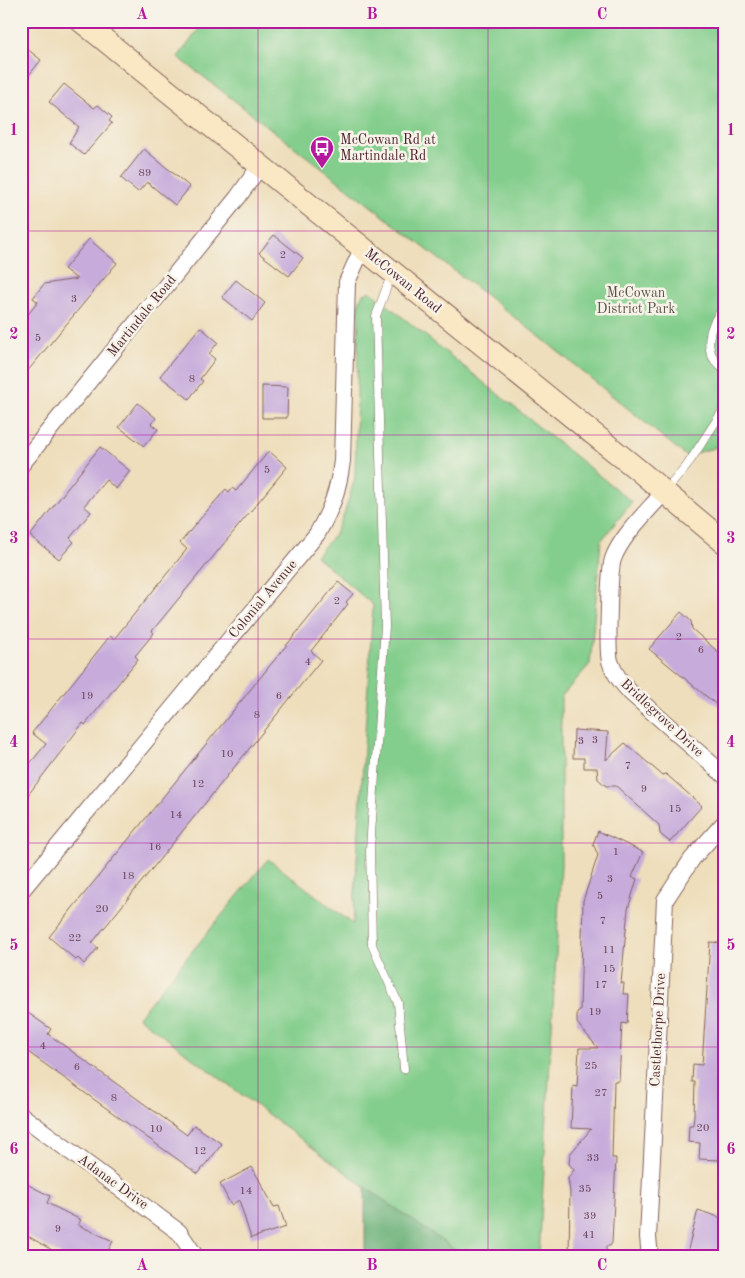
<svg xmlns="http://www.w3.org/2000/svg" width="745" height="1278" font-family="'Old Standard TT',serif">
<rect width="100%" height="100%" fill="#f7f3e8"/>
<filter id="ink" filterUnits="userSpaceOnUse"><feTurbulence type="fractalNoise" baseFrequency=".02" numOctaves="2"/><feDisplacementMap in="SourceGraphic" scale="10" xChannelSelector="R" yChannelSelector="G"/><feConvolveMatrix kernelMatrix="1 2 1 2 8 2 1 2 1" color-interpolation-filters="sRGB"/></filter>
<filter id="wash" filterUnits="userSpaceOnUse"><feTurbulence type="fractalNoise" baseFrequency=".0096" numOctaves="4" result="noise"/><feDisplacementMap in="SourceGraphic" scale="20" xChannelSelector="R" yChannelSelector="G"/><feGaussianBlur stdDeviation="1.12" result="paint"/><feColorMatrix in="noise" values="0 0 0 0 0 0 0 0 0 0 0 0 0 0 0 0 0 1.4 0 .05"/><feComposite in="paint" operator="in"/></filter>
<g filter="url(#wash)">
<rect width="100%" height="100%" fill="#eedebb"/>
<path fill="#83ce8c" stroke="#66765c" d="M205 21H724V445L686 456 545 341 178 57Z
M370 291 632 502 601 541 590 664 561 697V866L539 1257H465L365 1187 138 1017 268 859 353 924 373 605 316 556 335 534 345 512 355 477 359 303 362 295Z"/>
<path fill="#6ab178" stroke="#5a6852" d="M365 1187 465 1257H365Z"/>
<g id="blocks">
<path fill="#c6abdb" d="M21 44 41 60 21 85Z
M64 84 94 108 98 105 112 117 109 121 112 123 84 155 69 143 79 127 49 102Z
M144 149 190 187 175 205 147 182 138 192 121 178Z
M274 235 303 258 289 276 259 253Z
M89 239 117 263 21 379V323L38 302 33 298 44 284 77 279 64 269Z
M236 280 265 303 252 321 222 297Z
M200 327 218 342 209 354 215 359 200 379 203 381 189 399 160 376Z
M262 386 288 387 287 418H262Z
M138 403 156 418 151 424 158 429 144 446 119 427Z
M100 447 130 471 116 489 106 480 84 506 91 512 70 538 74 542 59 559 30 536Z
M269 451 287 467 152 631 154 633 135 656 138 659 85 725 83 723 21 804V762L27 767 46 744 32 733 110 636 114 639 187 549 180 543 200 519 226 489 229 492 232 488 236 491Z
M338 582 353 594 346 602 348 604 311 651 321 660 92 943 98 948 84 964 78 958 76 960 49 937Z
M681 612 691 621 692 629 724 657V699L718 706 649 649Z
M574 730 608 732 606 760 625 743 662 775 666 774 702 806 670 842 660 834 659 825 616 786H606L598 779 597 768H584V758H573Z
M598 831 643 852 632 877 637 879 628 909 621 983H624L623 994H629L627 1024 622 1023 619 1081H614L612 1158H616L612 1243 610 1246H606V1257H569L570 1192 568 1178 574 1170 569 1164 570 1154 591 1129 571 1128 573 1086 577 1087 579 1048H598L577 1023V1012L580 1010 583 901 598 855 593 844Z
M710 942 724 943V1065L719 1160 699 1159 700 1143 688 1142 689 1125H693L694 1116 695 1082H692L693 1064 702 1065Z
M21 1008 51 1029 48 1034 187 1135 194 1125 222 1144 208 1162V1161L198 1174 21 1047Z
M252 1167 274 1207 279 1206 286 1227 251 1238 239 1200 231 1205 220 1184Z
M21 1181 50 1196 47 1203 81 1220 78 1225 113 1241 105 1257H64L21 1232Z
M698 1210 724 1219V1257H686Z"/>
</g>
</g>
<g filter="url(#ink)">
<use href="#blocks" fill-opacity="0" stroke="#83625d" stroke-width="1"/>
<g fill="none" stroke-linecap="round" stroke-linejoin="round">
<g stroke="#83625d" stroke-width="9">
<path id="lane" d="M392 273 376 316 385 626 370 849 372 945 398 1003 404 1069
M724 308C708 325 701 354 724 369
M665 491 686 467 724 409"/>
</g>
<g stroke="#83625d" stroke-width="18">
<path id="street" d="M21 465 238 197 260 166
M664 492C649 510 621 536 613 559 609 570 607 651 610 661 614 674 622 683 631 693L724 775
M21 891 317 534C332 508 338 491 342 461L347 282 362 249
M21 1115 179 1232 196 1257
M650 1257 648 1237 665 900 692 859 724 823"/>
</g>
<g stroke="#83625d" stroke-width="24">
<path id="secondary" d="M81 21 637 469 724 542"/>
</g>
<use href="#lane" stroke="#fff" stroke-width="8"/>
<use href="#street" stroke="#fff" stroke-width="16"/>
<use href="#secondary" stroke="#fae7c3" stroke-width="22"/>
</g>
</g>
<path fill="none" stroke="#b5179e" stroke-width="1" stroke-opacity="0.55" d="M258 21V1257M488 21V1257M21 231H724M21 435H724M21 639H724M21 843H724M21 1047H724"/>
<defs>
<g id="bus-pin" transform="scale(1.25)"><path d="M0 17L-7.5 6A9.5 9.5 0 1 1 7.5 6Z" fill="#b5179e" stroke="#f7f3e8"/><path d="M-5-6H5V4H4V6H2V4H-2V6H-4V4H-5ZM-3.5-4V0h7V-4ZM-3.5 1.2v1.5H-2V1.2ZM2 1.2v1.5H3.5V1.2Z" fill="#fff"/></g>
</defs>
<g fill-rule="evenodd">
<use href="#bus-pin" x="322" y="148"/>
</g>
<g text-anchor="middle" dominant-baseline="central" stroke-width="5" stroke-linejoin="round" paint-order="stroke">
<g font-size="11" fill="#694257">
<text x="145" y="173">89</text>
<text x="283" y="255">2</text>
<text x="74" y="299">3</text>
<text x="38" y="338">5</text>
<text x="192" y="379">8</text>
<text x="267" y="470">5</text>
<text x="337" y="601">2</text>
<text x="679" y="637">2</text>
<text x="701" y="650">6</text>
<text x="308" y="662">4</text>
<text x="87" y="696">19</text>
<text x="279" y="696">6</text>
<text x="257" y="715">8</text>
<text x="595" y="740">3</text>
<text x="581" y="741">3</text>
<text x="227" y="754">10</text>
<text x="628" y="766">7</text>
<text x="198" y="784">12</text>
<text x="644" y="789">9</text>
<text x="675" y="809">15</text>
<text x="176" y="815">14</text>
<text x="155" y="847">16</text>
<text x="616" y="852">1</text>
<text x="128" y="876">18</text>
<text x="610" y="879">3</text>
<text x="600" y="896">5</text>
<text x="102" y="909">20</text>
<text x="603" y="921">7</text>
<text x="75" y="938">22</text>
<text x="609" y="950">11</text>
<text x="609" y="969">15</text>
<text x="601" y="985">17</text>
<text x="595" y="1012">19</text>
<text x="43" y="1046">4</text>
<text x="591" y="1066">25</text>
<text x="77" y="1067">6</text>
<text x="601" y="1093">27</text>
<text x="114" y="1098">8</text>
<text x="703" y="1128">20</text>
<text x="156" y="1129">10</text>
<text x="200" y="1151">12</text>
<text x="593" y="1158">33</text>
<text x="585" y="1189">35</text>
<text x="246" y="1191">14</text>
<text x="590" y="1216">39</text>
<text x="58" y="1229">9</text>
<text x="589" y="1235">41</text>
</g>
<g font-size="14" fill="#4a1f2b" stroke="#f7f3e8" text-anchor="start">
<text x="340" y="140">McCowan Rd at<tspan x="340" dy="16">Martindale Rd</tspan></text>
</g>
<g font-size="14" fill="#4a1f2b" stroke="#f7f3e8">
<text transform="translate(403 281) rotate(39)">McCowan Road</text>
<text transform="translate(142 316) rotate(-51)">Martindale Road</text>
<text transform="translate(263 599) rotate(-50)">Colonial Avenue</text>
<text transform="translate(662 718) rotate(43)">Bridlegrove Drive</text>
<text transform="translate(658 1030) rotate(-87)">Castlethorpe Drive</text>
<text transform="translate(113 1182) rotate(36)">Adanac Drive</text>
</g>
<g font-size="14" fill="#5b5448" stroke="#f7f3e8">
<text x="636" y="293">McCowan<tspan x="636" dy="16">District Park</tspan></text>
</g>
</g>
<rect width="745" height="1278" fill="none" stroke="#f7f3e8" stroke-width="55"/>
<rect x="28" y="28" width="690" height="1222" fill="none" stroke="#b5179e" stroke-width="2"/>
<g font-size="16" text-anchor="middle" font-weight="bold" fill="#b5179e">
<text x="142" y="19">A</text>
<text x="372" y="19">B</text>
<text x="602" y="19">C</text>
<text x="14" y="135">1</text>
<text x="731" y="135">1</text>
<text x="14" y="339">2</text>
<text x="731" y="339">2</text>
<text x="14" y="543">3</text>
<text x="731" y="543">3</text>
<text x="14" y="747">4</text>
<text x="731" y="747">4</text>
<text x="14" y="950">5</text>
<text x="731" y="950">5</text>
<text x="14" y="1154">6</text>
<text x="731" y="1154">6</text>
<text x="142" y="1270">A</text>
<text x="372" y="1270">B</text>
<text x="602" y="1270">C</text>
</g>
</svg>
